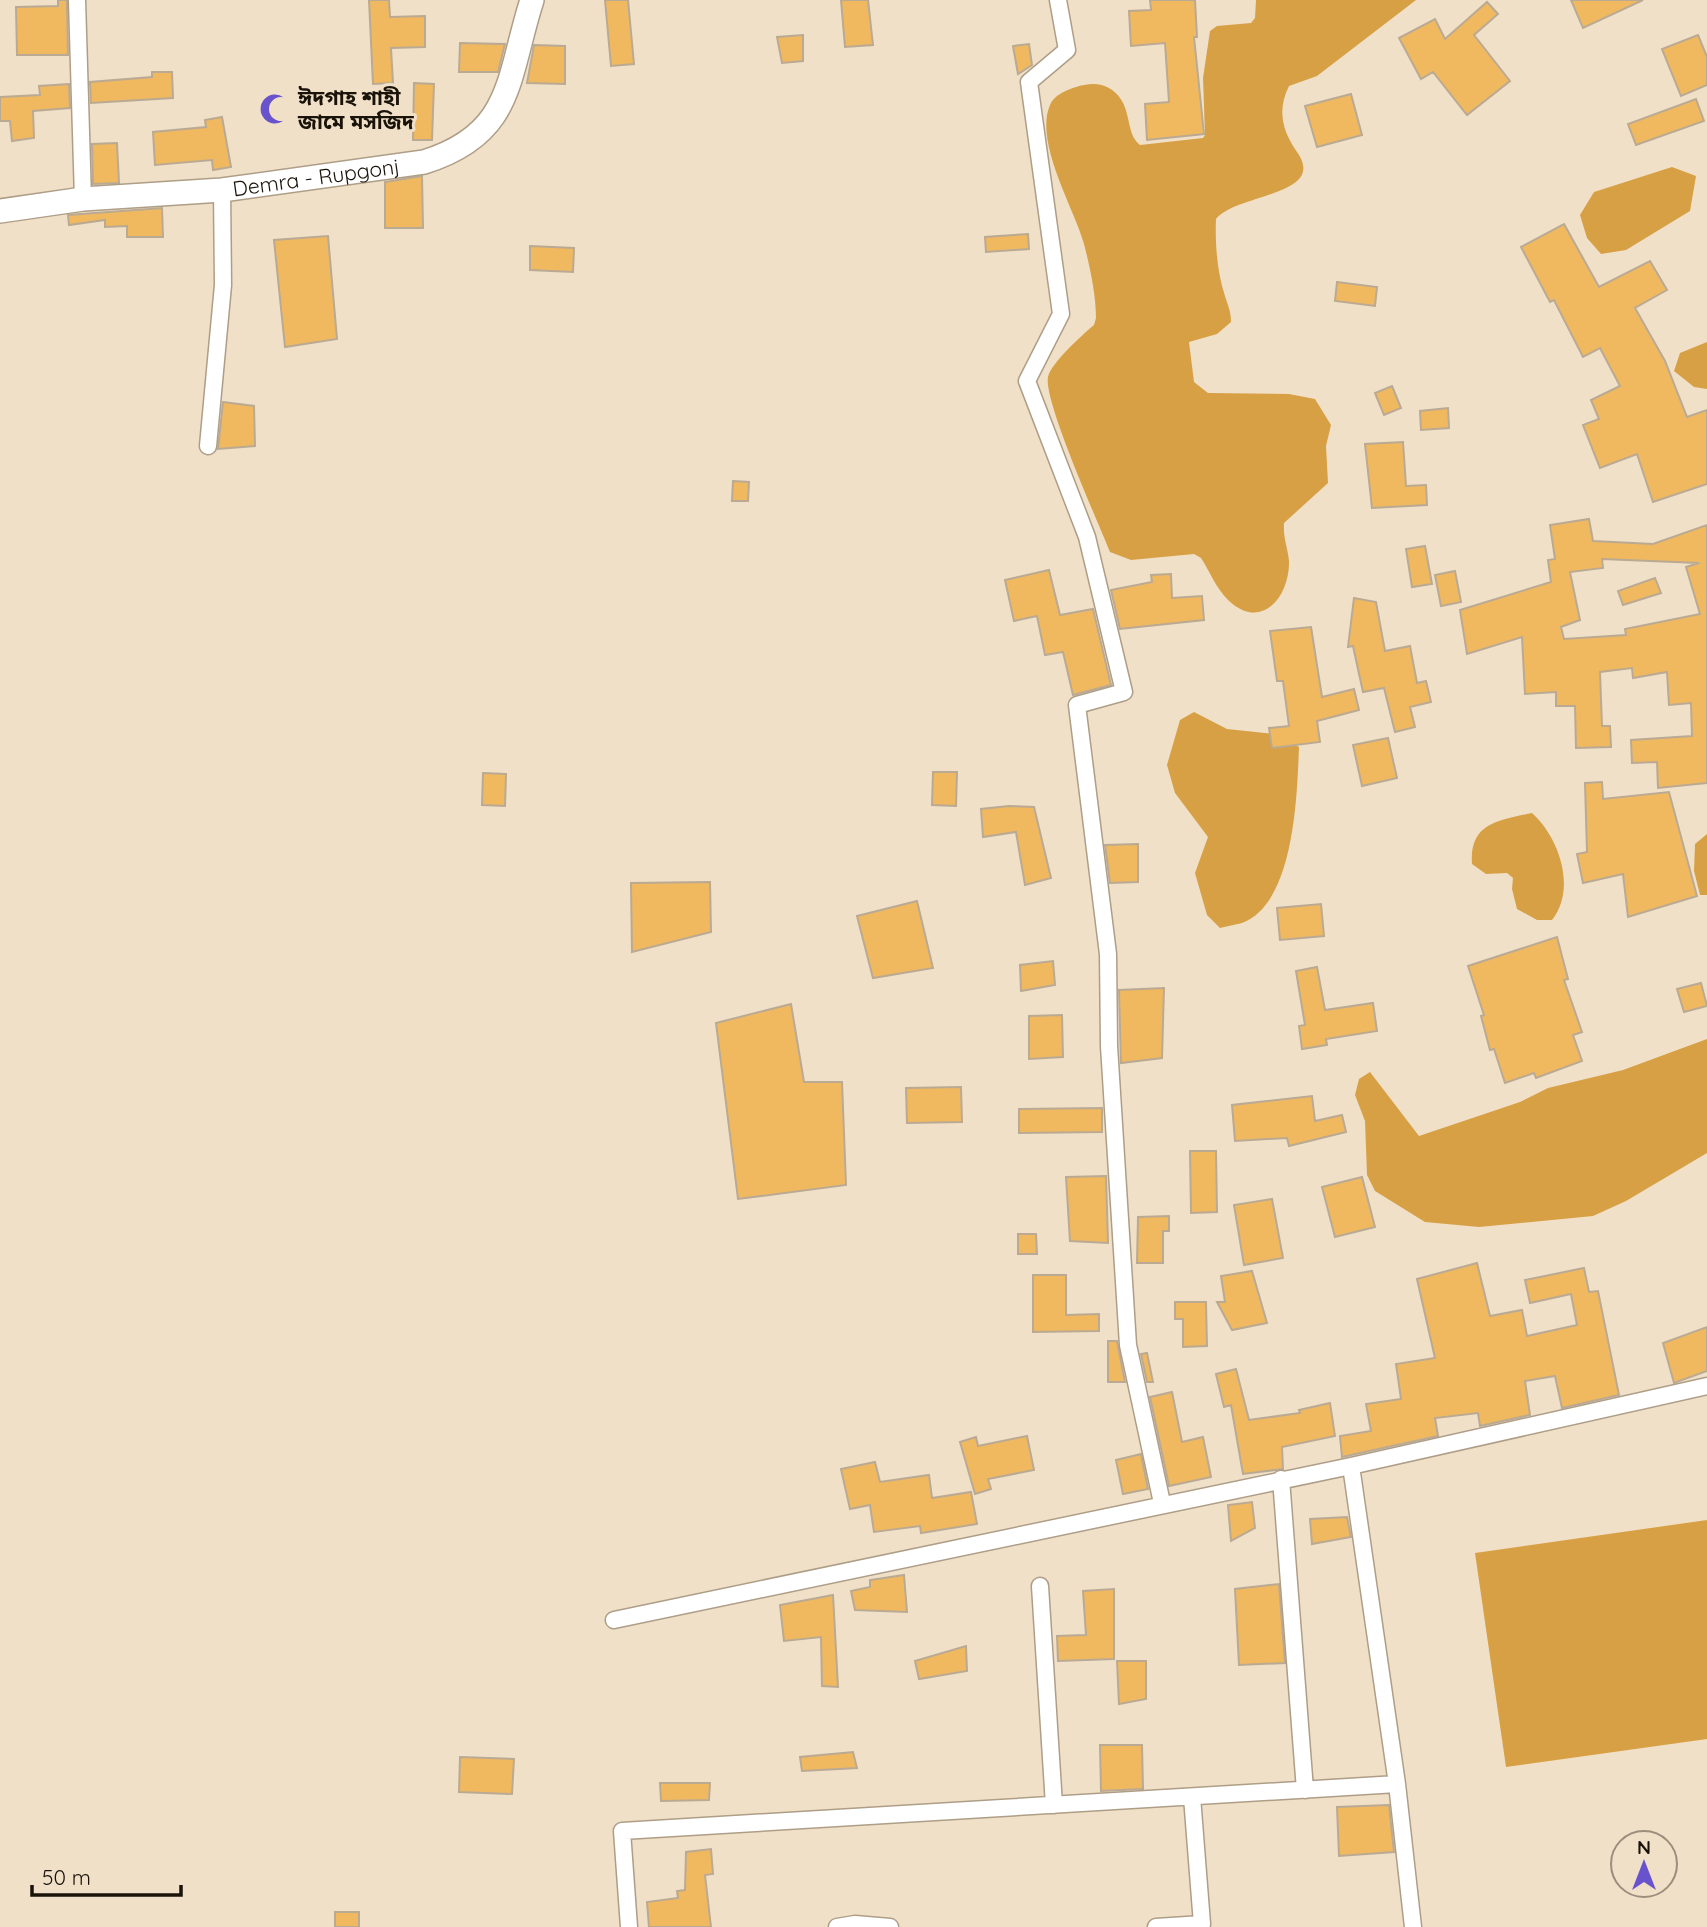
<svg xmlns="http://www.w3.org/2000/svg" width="1707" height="1927" font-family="Quicksand,'Noto Sans Bengali',sans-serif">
<rect width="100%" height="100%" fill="#f1e0c8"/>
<path fill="#d7a045" d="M1256 0H1416L1317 76 1289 86C1277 110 1282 130 1297 152 1328 196 1237 193 1216 219 1215 243 1217 272 1225 296 1228 306 1231 311 1231 322L1217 334 1189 342 1194 382 1208 393 1289 394 1315 399 1331 425 1326 446 1328 483 1284 523C1283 539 1288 548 1289 561 1290 597 1261 632 1228 600 1216 588 1210 572 1201 558L1194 554 1131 560 1110 552C1098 522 1043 400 1048 377 1051 363 1082 335 1094 325L1096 318C1096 295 1090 267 1084 244 1074 208 1034 142 1050 105 1054 95 1066 90 1076 87 1085 84 1098 82 1107 87 1135 101 1123 132 1140 145L1203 138 1205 135 1203 78 1210 31 1217 26 1251 23 1255 18Z
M1672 167 1696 176 1690 211 1626 250 1601 254 1587 238 1580 215 1594 192Z
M1707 342V389L1694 387 1674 371 1680 353Z
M1194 712 1227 729 1275 734 1299 747C1297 794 1295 903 1242 923 1235 925 1227 926 1220 928L1207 915 1195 873 1208 837 1175 793 1167 765 1180 720Z
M1532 813C1559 837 1577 889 1552 920H1537L1517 909 1512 889 1513 878 1507 873 1486 874 1472 864C1469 823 1499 820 1532 813Z
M1707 834V895H1700L1694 871 1695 844Z
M1707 1039V1153L1626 1201 1593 1216 1479 1227 1425 1222 1375 1191 1367 1175 1365 1121 1355 1095 1359 1079 1370 1072 1419 1136 1520 1102 1548 1088 1623 1070Z
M1707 1520V1739L1506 1767 1475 1553Z"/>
<path fill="#f1b95f" stroke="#baaa93" stroke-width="2" fill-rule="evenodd" d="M58 0H67L68 55H17L16 7 58 6Z
M369 0H389L390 17 425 16V47L391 48 393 83 373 84Z
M605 0H628L634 64 611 66Z
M841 0H868L873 45 845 47Z
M1150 0H1195L1197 37H1194L1204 134 1147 140 1145 104 1169 102 1165 43 1131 46 1129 11 1151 10Z
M1571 0H1643L1583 28Z
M1487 2 1498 14 1474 35 1510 81 1467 115 1433 72 1421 79 1399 38 1435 19 1445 39Z
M803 35V61L782 63 777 37Z
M1698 35 1707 57V85L1681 96 1662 49Z
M460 43 505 44 498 72H459Z
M1029 44 1032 65 1018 74 1013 46Z
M534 45 565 46V84L527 83Z
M152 72H172L173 98 91 103 90 82 152 77Z
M414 83 434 84 432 140H413Z
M69 84 70 108 33 111 34 138 12 141 10 121H0V97L40 95 39 86Z
M1351 94 1362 135 1317 147 1305 106Z
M1696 99 1704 121 1636 145 1628 124Z
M222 117 231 167 213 170 212 160 155 165 153 132 206 127 205 120Z
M117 143 119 183 93 184 92 144Z
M422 176 423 228H385V182Z
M162 208 163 237H127V226L105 227V220L69 225 68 215Z
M1564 224 1599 287 1650 261 1667 290 1635 308 1665 361 1687 417 1707 410V484L1653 502 1637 454 1600 468 1583 425 1599 419 1591 400 1620 386 1600 348 1583 357 1554 300 1550 302 1521 247Z
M1028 234 1029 249 986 252 985 237Z
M328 236 337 339 285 347 274 240Z
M530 246 574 248 573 272 530 270Z
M1337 282 1377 287 1375 306 1335 301Z
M1392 386 1401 408 1384 415 1375 393Z
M223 402 254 406 255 446 218 449Z
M1448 408 1449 428 1421 430 1420 411Z
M1403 442 1406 486 1426 485 1427 505 1372 508 1365 444Z
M733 481 749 482 748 501H732Z
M1589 519 1593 541 1653 544 1707 525V783L1658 788 1657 762 1632 763 1631 740 1692 736 1691 703 1669 705 1667 672 1633 678 1632 668 1600 672 1602 726H1610L1611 747 1576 748 1575 706H1556V692L1525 694 1522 637 1467 654 1460 610 1551 582 1548 560 1555 559 1550 525ZM1602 559 1699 563 1686 567 1700 614 1625 629 1626 635 1564 639 1561 627 1580 620 1570 572 1603 568Z
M1425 546 1432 584 1412 587 1406 549Z
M1049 570 1060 615 1093 609 1111 685 1073 695 1063 652 1045 655 1037 616 1014 621 1005 580Z
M1455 571 1461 602 1441 606 1435 575Z
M1171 574 1172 598 1202 596 1204 620 1120 629 1111 590 1152 582 1151 575Z
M1655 578 1661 593 1623 605 1618 591Z
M1354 598 1376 602 1385 651 1410 646 1417 683 1426 681 1431 702 1410 707 1415 727 1395 732 1384 688 1363 692 1353 646 1348 647Z
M1311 627 1322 697 1354 689 1359 710 1317 721 1320 742 1272 748 1269 728 1289 726 1283 681H1277L1270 631Z
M1388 738 1397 778 1362 786 1353 745Z
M933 772H957L956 806 932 805Z
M483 773 506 774 505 806 482 805Z
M1602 782 1603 799 1669 792 1697 896 1628 917 1623 874 1583 883 1577 854 1587 852 1585 783Z
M1009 806 1034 807 1051 878 1025 885 1016 832 983 837 981 809Z
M1138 844V882L1110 883 1105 845Z
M710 882 711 932 632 952 631 883Z
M917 901 933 968 873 978 857 916Z
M1321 904 1324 936 1280 940 1277 908Z
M1557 937 1568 979 1564 980 1582 1032 1573 1035 1582 1061 1536 1078 1534 1073 1505 1083 1494 1049 1490 1050 1481 1016 1484 1015 1468 966Z
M1053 961 1055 985 1021 991 1020 965Z
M1317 967 1325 1010 1373 1003 1377 1031 1326 1039 1327 1045 1302 1049 1299 1026 1305 1025 1296 971Z
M1701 983 1707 1006 1684 1012 1677 989Z
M1164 988 1162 1058 1121 1063 1119 990Z
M791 1004 804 1082H842L846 1185 738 1199 716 1023Z
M1062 1015 1063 1057 1029 1059V1016Z
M961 1087 962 1122 907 1123 906 1088Z
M1312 1096 1315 1121 1342 1115 1346 1132 1289 1146 1287 1138 1235 1141 1232 1105Z
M1102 1108V1132L1019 1133V1109Z
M1190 1151H1216L1217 1212 1191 1213Z
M1106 1176 1108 1243 1070 1241 1066 1177Z
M1362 1177 1375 1227 1335 1237 1322 1187Z
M1272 1199 1283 1258 1244 1265 1234 1205Z
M1169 1216V1231H1163V1263H1137L1138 1217Z
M1018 1234H1036L1037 1254H1018Z
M1477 1263 1490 1316 1522 1310 1527 1336 1577 1325 1571 1294 1530 1303 1525 1280 1584 1268 1589 1292 1598 1291 1619 1395 1562 1408 1555 1376 1525 1381 1530 1415 1480 1426 1478 1413 1435 1418 1438 1436 1342 1457 1340 1436 1371 1431 1366 1404 1401 1399 1396 1364 1435 1358 1417 1279Z
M1252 1271 1267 1323 1232 1330 1217 1302H1225L1221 1276Z
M1033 1275H1066V1315L1099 1314V1331L1033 1332Z
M1175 1302H1206L1207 1346 1183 1347V1319H1175Z
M1707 1327V1371L1674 1383 1663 1343Z
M1108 1341H1117L1125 1382H1108Z
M1147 1353 1153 1382H1147L1141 1354Z
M1236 1369 1249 1420 1300 1413 1299 1410 1330 1403 1335 1436 1282 1447 1283 1469 1243 1474 1231 1405 1224 1407 1216 1374Z
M1172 1392 1182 1442 1203 1437 1211 1477 1169 1486 1150 1397Z
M1027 1436 1034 1470 988 1479 991 1489 975 1494 960 1442 976 1437 978 1446Z
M1141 1454 1148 1489 1123 1494 1116 1460Z
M875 1462 880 1482 929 1475 932 1498 971 1492 977 1524 921 1533 920 1526 874 1532 870 1505 850 1509 841 1469Z
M1252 1502 1255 1528 1231 1541 1228 1505Z
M1347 1517 1351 1537 1312 1544 1310 1519Z
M904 1575 907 1612 855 1610 851 1591 870 1587V1580Z
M1279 1584 1285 1663 1239 1665 1235 1589Z
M1114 1589V1659L1058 1661 1057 1636 1086 1635 1083 1591Z
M833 1595 838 1687 822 1686 821 1637 784 1641 780 1605Z
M966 1646 967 1671 919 1679 915 1661Z
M1117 1661H1146V1699L1119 1704Z
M1100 1745H1142L1143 1789 1101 1791Z
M853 1752 857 1768 802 1771 800 1757Z
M460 1757 514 1759 512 1794 459 1792Z
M660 1783H710L709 1800 661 1801Z
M1389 1805 1394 1852 1339 1856 1337 1807Z
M711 1849 713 1874 705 1875 711 1927H649L647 1902 678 1898 677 1891 685 1890 686 1852Z
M335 1912H359V1927H335Z"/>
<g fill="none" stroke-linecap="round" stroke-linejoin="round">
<g stroke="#ae9e87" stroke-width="19">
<path id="street" d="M77 0 83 199
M1058 0 1067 50 1029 82 1061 314 1027 381 1087 537 1124 692 1077 705 1108 954 1109 1046 1128 1345 1162 1503
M208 446 223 285 222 190
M1351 1466 1397 1784 1413 1927
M1281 1479 1305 1790
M1040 1586 1054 1805
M614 1620 1351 1466 1707 1386
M629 1927 622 1831 1397 1784
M837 1927 855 1924 890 1927
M1156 1927 1202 1924 1192 1797"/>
</g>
<g stroke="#ae9e87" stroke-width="26">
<g id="secondary">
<path id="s1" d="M0 211 83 199 222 190 424 162C514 134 507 78 532 0"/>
</g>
</g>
<use href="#street" stroke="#fff" stroke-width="16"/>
<use href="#secondary" stroke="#fff" stroke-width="23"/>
</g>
<defs>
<g id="mosque-bare" transform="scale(2.415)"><path d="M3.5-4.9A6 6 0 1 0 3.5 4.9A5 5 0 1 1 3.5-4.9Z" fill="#6953cc" stroke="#f1e0c8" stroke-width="2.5" paint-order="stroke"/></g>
</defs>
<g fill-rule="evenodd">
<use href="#mosque-bare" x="275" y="109"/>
</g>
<g text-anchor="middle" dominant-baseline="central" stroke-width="6" stroke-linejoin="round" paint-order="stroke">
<g font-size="21" font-weight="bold" fill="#19130a" stroke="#f1e0c8" text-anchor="start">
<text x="298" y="97">ঈদগাহ শাহী<tspan x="298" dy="24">জামে মসজিদ</tspan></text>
</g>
<g font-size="21" fill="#19130a" stroke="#f1e0c8">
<text stroke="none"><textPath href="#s1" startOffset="318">Demra - Rupgonj</textPath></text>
</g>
</g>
<g transform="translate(1644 1864)"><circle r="33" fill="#f1e0c8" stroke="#9b8e7c" stroke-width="2"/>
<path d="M0-5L12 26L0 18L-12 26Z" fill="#6953cc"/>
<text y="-10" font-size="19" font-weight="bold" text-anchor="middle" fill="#19130a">N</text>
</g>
<path d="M32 1885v10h149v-10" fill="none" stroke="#19130a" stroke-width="3.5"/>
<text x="42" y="1885" font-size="21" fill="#19130a" stroke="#f1e0c8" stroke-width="5" paint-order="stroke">50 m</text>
</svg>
